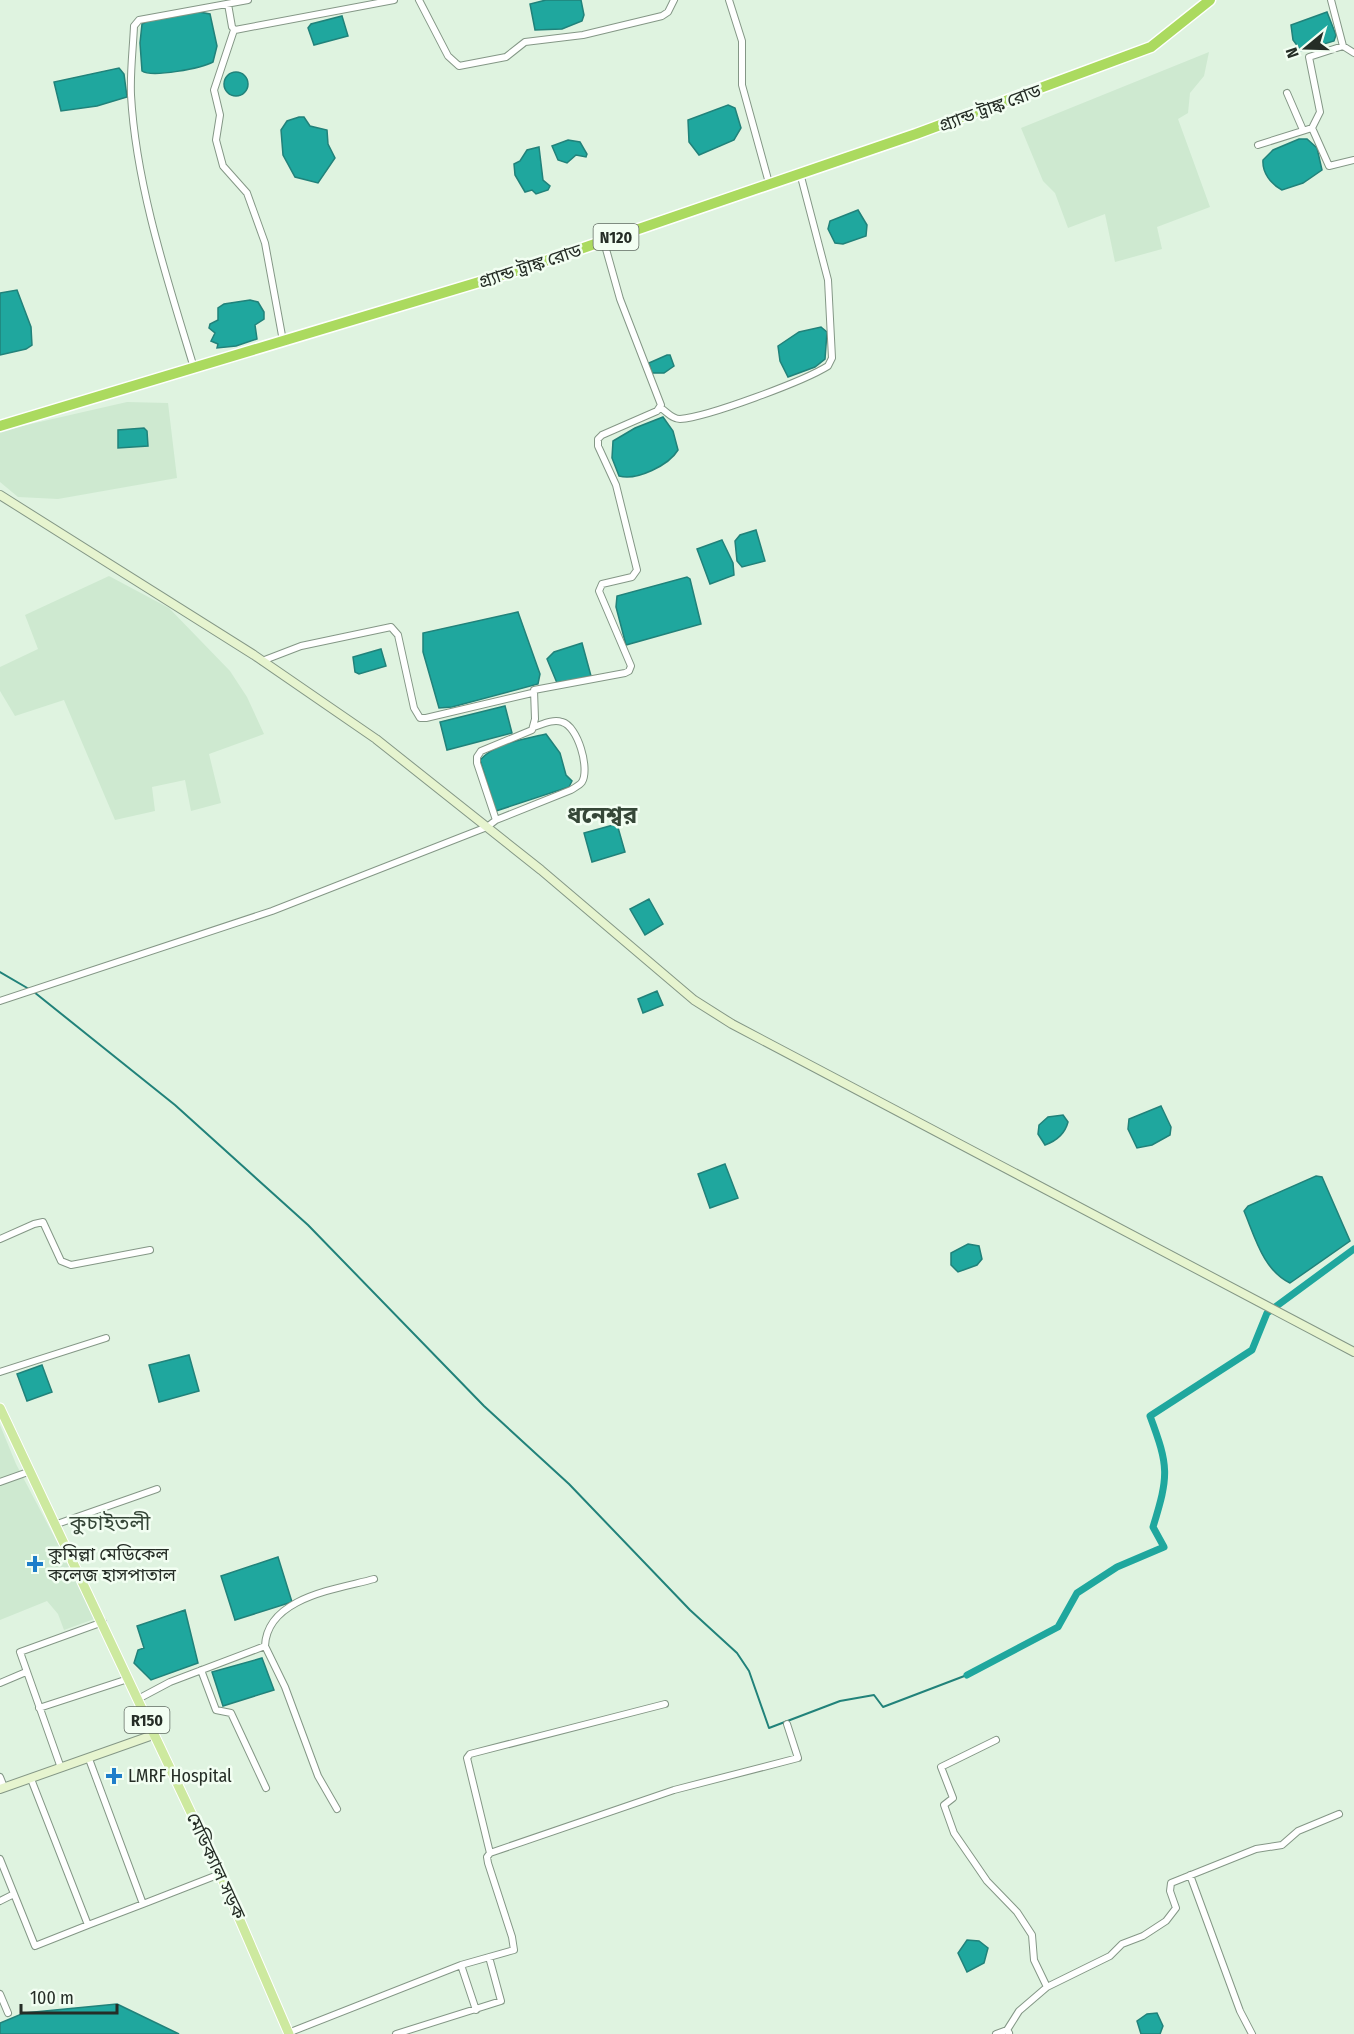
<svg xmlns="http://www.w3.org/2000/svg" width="1354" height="2034" font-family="'Fira Sans Condensed','Noto Sans Bengali',sans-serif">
<rect width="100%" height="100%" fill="#dff3e0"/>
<path fill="#cee9d0" d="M1209 52 1204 76 1190 93 1188 113 1178 119 1210 207 1157 227 1162 249 1115 262 1105 214 1068 228 1055 193 1043 181 1021 128Z
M127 402 168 403 177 478 58 499 18 497 0 482V431Z
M109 576 169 608 230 671 247 697 264 734 209 754 221 803 191 811 185 780 152 787 155 811 115 820 64 700 15 716 0 691V667L38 649 25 615Z
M0 1425 16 1464 97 1618 64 1630 58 1614 47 1601 0 1620Z"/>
<path fill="#1fa79e" stroke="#21827a" stroke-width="1.5" d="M546 0H581L584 15 582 21 562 29 535 30 530 4Z
M199 12 210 14 217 46 213 62C202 68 152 78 142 71L140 43 142 24 152 19Z
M1327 12 1336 35 1334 41 1301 51 1293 40 1291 25Z
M342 16 348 36 314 45 308 28 311 24Z
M119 68 124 74 127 97 97 106 61 111 54 82Z
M224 84a12 12 0 1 1 24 0a12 12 0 1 1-24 0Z
M728 105 735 108 741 128 734 140 699 155 689 142 688 120Z
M299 117H304L310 126 327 130 328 144 335 158 318 183 295 177 283 155 281 130 287 121Z
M1299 139H1307L1317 148 1322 170 1303 183 1282 190C1271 184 1262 173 1263 160L1273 150Z
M568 140 580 142 587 154 586 157 576 155 567 163 558 160 552 146Z
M539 147 543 180 550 186 548 190 536 194 532 190 525 192 515 175 514 164 520 161 527 150Z
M858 210 867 225 866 236 843 244 835 243 828 229 830 221Z
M17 290 31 327 32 345 26 349 0 355V293Z
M250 300 258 302 264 312V319L255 325 257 339 236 346 217 348 218 344 211 341 215 333 209 328 210 324 218 320V308L224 304Z
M821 327 827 332 825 359 815 367 788 377 780 361 778 346 799 332Z
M667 355H670L674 366 664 373H652L649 363Z
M663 417 673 431 678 450C669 465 637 481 619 476L612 458 613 441 635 428Z
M144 428 147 431 148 446 118 448V430Z
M756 530 765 561 742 567 737 561 735 541 740 535Z
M722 540 733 563 734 575 710 584 697 549Z
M687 577 690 579 701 624 626 645 616 607 617 596Z
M518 612 540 674 538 684 452 707 439 708 423 652V633Z
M582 643 591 676 557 683 547 659 554 652Z
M381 649 386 666 359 674 355 672 353 657Z
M505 706 512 733 447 750 440 722Z
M546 734 560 753 566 775 572 781 569 787 496 811 480 760C495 743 525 739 546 734Z
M617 824 625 852 592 862 584 833Z
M649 899 663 924 645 935 630 909Z
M657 991 663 1005 643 1013 638 999Z
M1161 1106 1171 1127 1170 1135 1152 1145 1137 1148 1128 1129 1129 1119Z
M1063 1115 1068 1122C1065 1134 1056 1141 1045 1145L1038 1134 1039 1125 1048 1117Z
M725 1164 738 1198 710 1208 698 1174Z
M1316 1176 1322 1177 1350 1241 1290 1283C1263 1270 1255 1237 1244 1211L1248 1206Z
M968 1244 979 1246 982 1259 977 1265 958 1272 951 1265V1253Z
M189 1355 199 1391 159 1402 149 1365Z
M42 1365 52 1392 27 1401 17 1374Z
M278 1557 292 1602 235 1620 221 1576Z
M185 1610 198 1663 151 1680 134 1663 138 1650 144 1648 137 1626Z
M262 1658 274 1690 223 1706 212 1672Z
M967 1940 979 1941 988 1948 984 1963 967 1972 958 1953Z
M117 2004 179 2034H0V2023L24 2013Z
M1157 2013 1163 2026 1160 2034H1141L1137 2021 1147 2014Z"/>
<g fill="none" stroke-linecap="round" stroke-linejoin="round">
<path stroke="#21827a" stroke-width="2" d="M0 972 29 989
M34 992 175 1105 308 1225 484 1406 569 1484 690 1610 737 1653 749 1671 769 1728 840 1701 874 1695 883 1707 967 1675"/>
<path stroke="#1fa79e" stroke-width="7" d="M967 1675 1058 1627 1077 1593 1117 1567 1164 1547 1153 1527C1169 1475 1169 1467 1150 1416L1252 1350 1267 1313 1354 1249"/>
<g stroke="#849786" stroke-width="8">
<path id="street" d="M419 0 448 56 459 66 506 57 525 42 583 35 662 16 668 12 674 0
M729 0 742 41V85L769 183
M1331 0 1343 46 1354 53
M228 4 232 27 235 30 394 0
M234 30 214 90 220 115 216 140 223 166 247 193 265 243 283 341
M1343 46 1309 57 1320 112 1312 128 1329 166 1354 160
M1287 93 1303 130
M1258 145 1312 128
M194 368C168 282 136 186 131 95 130 72 133 49 134 26L139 20 248 0
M661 408C667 412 672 419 680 419 708 417 804 381 828 366L832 358 828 280 800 173
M262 661 301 646 391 627 398 635 414 708 420 718H426L532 693
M496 820 477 763V757L481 751 532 730 535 719 534 690 625 673 629 671 631 666 599 591 602 584 632 577 637 570 616 485 598 446V439L602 435 657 411 661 405 620 299 604 242
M0 1001 272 911 487 827 496 820 571 790C574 788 580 785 582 782 590 769 578 726 562 722 553 719 543 724 534 727
M0 1239 34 1224 43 1222 61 1261 71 1265 150 1250
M0 1372 106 1338
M0 1482 28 1472
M57 1524 157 1489
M265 1646C267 1597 338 1589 374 1579
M201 1670 216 1710 231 1713 266 1788
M0 1683 26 1672
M138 1699 170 1682 265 1646 285 1687 318 1776 337 1809
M39 1708 128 1679
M996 1740 941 1767 953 1798 944 1805 954 1833 974 1862 987 1881 1017 1912 1032 1935 1034 1960 1047 1987 1019 2011 1007 2030
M89 1759 143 1904 220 1874
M61 1768 20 1652 103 1622
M0 1777 4 1787
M31 1779 88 1925 143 1904
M490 1853 467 1758 470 1754 665 1704
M0 1859 35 1946 88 1925
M1190 1875 1240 2011 1252 2034
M0 1901 14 1894
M461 1965 476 2010
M1047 1987 1110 1956 1122 1944 1143 1936 1166 1921 1176 1908 1170 1891 1171 1883 1256 1849 1282 1845 1298 1831 1339 1814
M0 1994 8 2013
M288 2033 461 1965 514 1950 512 1937 488 1863 487 1857 490 1853 674 1790 798 1758 787 1724
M396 2034 501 2001 489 1957
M996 2034 1007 2030 1009 2033"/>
</g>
<g stroke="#849786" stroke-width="10">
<path id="secondary" d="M0 495 254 655 376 739 541 870 694 1000 732 1024 1354 1352
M0 1789 153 1735"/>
</g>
<g stroke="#fff" stroke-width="11">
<path id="primary" d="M0 1408 220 1874 289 2034"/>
</g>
<g stroke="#fff" stroke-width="13">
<path id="highway" d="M0 426 519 270 916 134 1151 47 1210 0"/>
</g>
<use href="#street" stroke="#fff" stroke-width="6"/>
<use href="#secondary" stroke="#e6f4cf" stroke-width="8"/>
<use href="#primary" stroke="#cde99f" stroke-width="9"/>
<use href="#highway" stroke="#abda5f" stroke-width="10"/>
</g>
<g fill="#1f7eca" stroke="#f2fef2" stroke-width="2">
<path d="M32 1555h6v6h6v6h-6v6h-6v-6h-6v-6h6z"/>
<path d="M111 1767h6v6h6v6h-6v6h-6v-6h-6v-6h6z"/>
</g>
<g text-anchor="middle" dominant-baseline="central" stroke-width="5" stroke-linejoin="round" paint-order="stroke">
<g fill="#f2fef2" stroke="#626c63" stroke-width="1.5">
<rect x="593.5" y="224" width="45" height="26" rx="4.5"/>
<rect x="124.5" y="1707" width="45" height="26" rx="4.5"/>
</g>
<g font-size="16" font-weight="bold" fill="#252d26">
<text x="616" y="237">N120</text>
<text x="147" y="1720">R150</text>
</g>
<g font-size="18" fill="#252d26" stroke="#f2fef2">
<text transform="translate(990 108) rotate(-20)">গ্র্যান্ড ট্রাঙ্ক রোড</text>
<text transform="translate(530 266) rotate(-18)">গ্র্যান্ড ট্রাঙ্ক রোড</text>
<text transform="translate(216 1866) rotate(65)">মেডিক্যাল সড়ক</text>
</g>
<g font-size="18" fill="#252d26" stroke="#f2fef2" text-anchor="start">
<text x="48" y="1554">কুমিল্লা মেডিকেল<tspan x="48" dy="21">কলেজ হাসপাতাল</tspan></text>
<text x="128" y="1776">LMRF Hospital</text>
</g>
<g font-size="21" fill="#364738" stroke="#f2fef2">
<text x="110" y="1523">কুচাইতলী</text>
</g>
<g font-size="24" font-weight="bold" fill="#364738" stroke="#f2fef2">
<text x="602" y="815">ধনেশ্বর</text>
</g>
</g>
<g transform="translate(1306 48) rotate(251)" stroke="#f2fef2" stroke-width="4.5" paint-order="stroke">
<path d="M0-4.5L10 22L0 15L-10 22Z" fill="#252d26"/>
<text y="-9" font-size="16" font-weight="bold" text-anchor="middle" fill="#252d26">N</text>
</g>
<path d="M21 2004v9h96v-9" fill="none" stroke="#252d26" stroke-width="3"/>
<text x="30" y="2004" font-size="18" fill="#252d26" stroke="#f2fef2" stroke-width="4.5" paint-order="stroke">100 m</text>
</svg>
